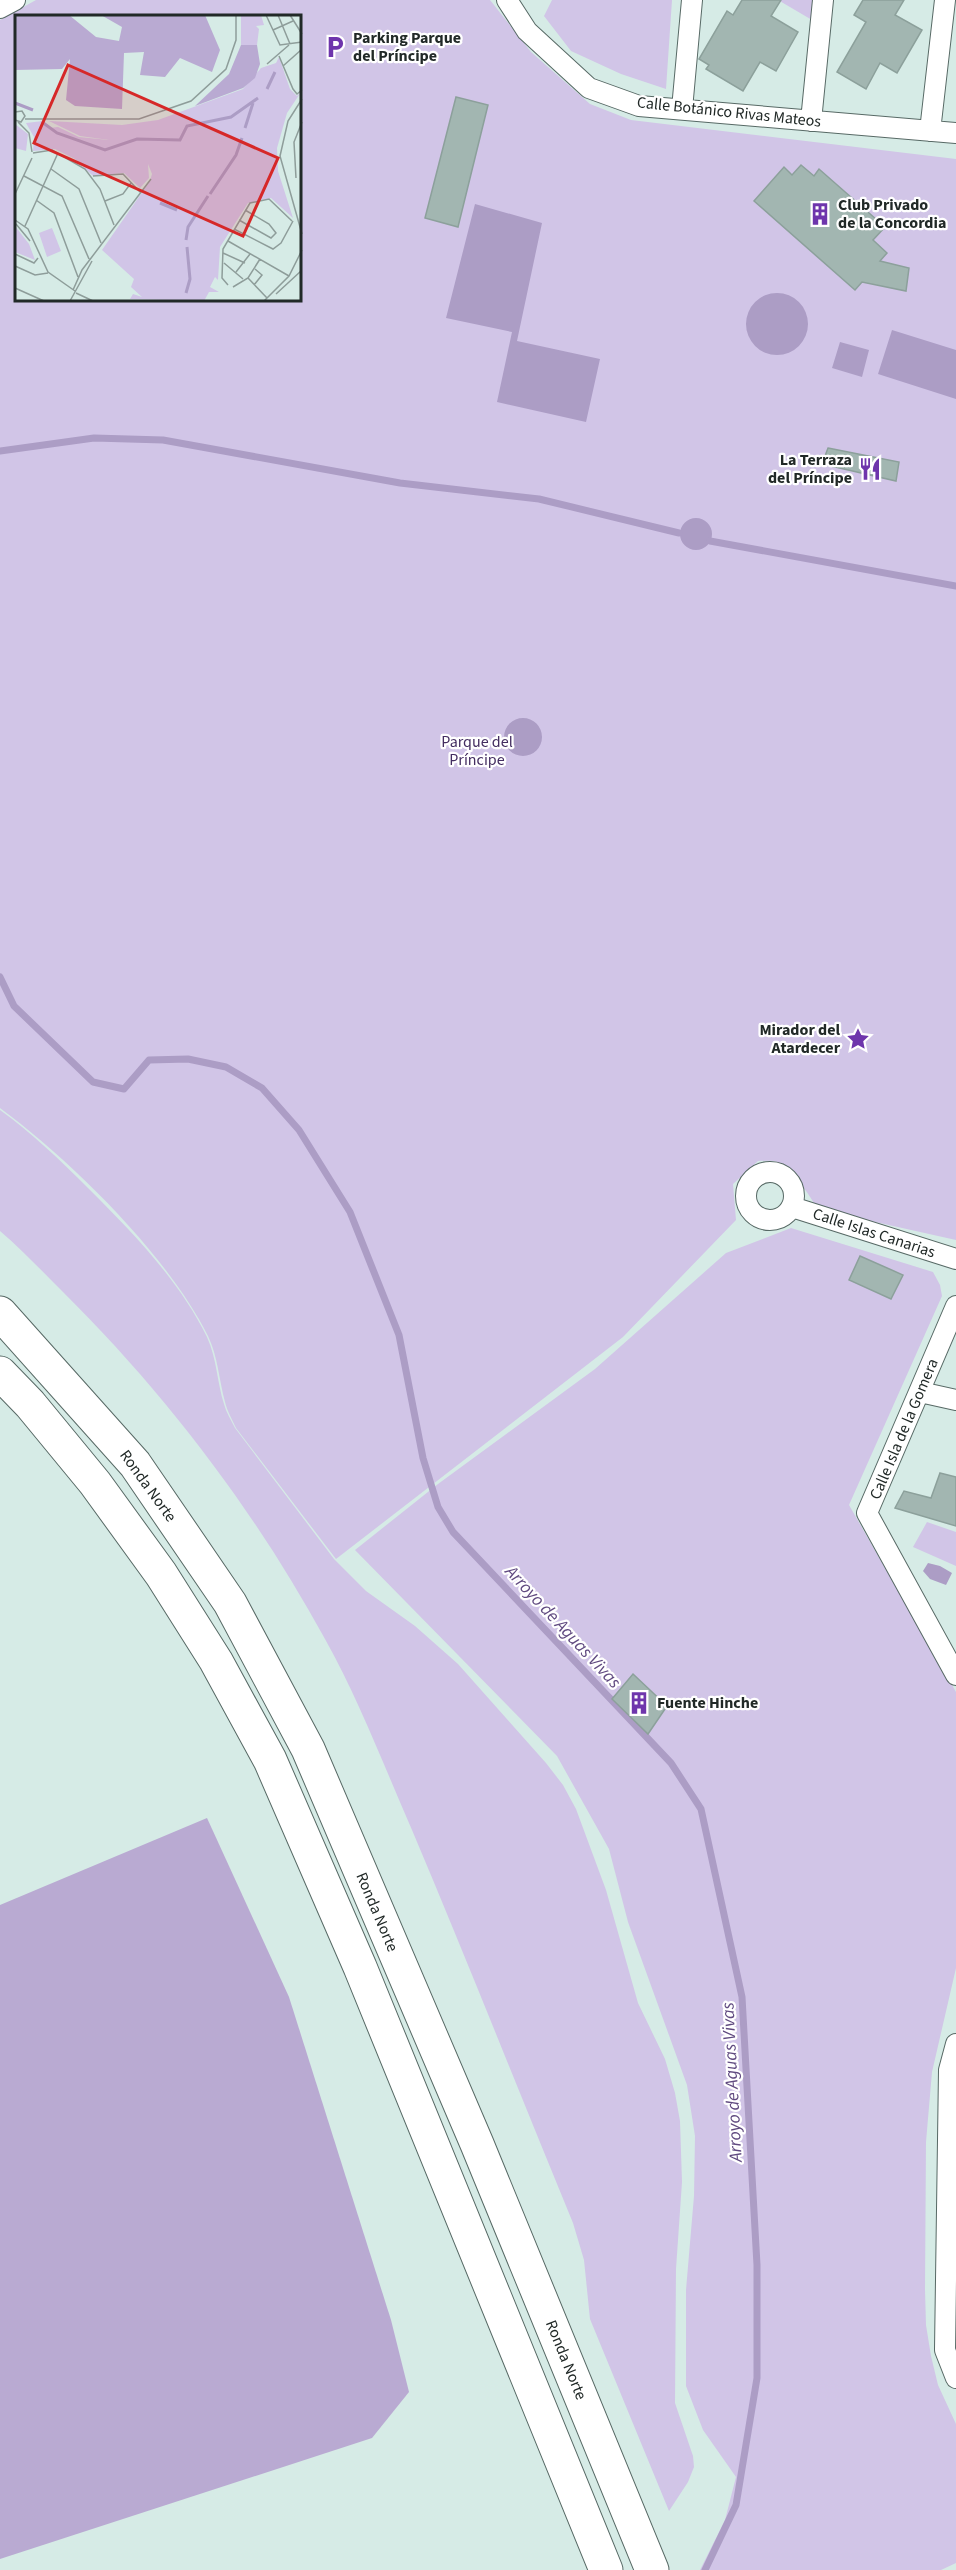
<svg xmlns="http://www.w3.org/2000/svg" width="956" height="2570" font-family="'Source Sans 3',sans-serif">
<rect width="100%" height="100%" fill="#d6ebe6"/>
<path fill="#d1c5e7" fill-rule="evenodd" d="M36 0H490L531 52 590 104 631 120 956 159V1240L817 1209C811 1196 791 1168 777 1162 772 1160 764 1161 758 1161L733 1184 736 1220 623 1337 336 1559 236 1428C232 1419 227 1411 225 1402 219 1380 218 1357 208 1336 168 1256 72 1161 0 1108V20ZM16 16H300V300H16Z
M552 0H672L666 89 621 74 571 51 544 16Z
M778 0H814L812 20Z
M0 1110C32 1133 60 1160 88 1188 133 1233 179 1280 207 1337 217 1359 217 1382 224 1404 226 1412 231 1420 235 1428L334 1559 366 1591 415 1626 458 1664 546 1763 563 1785 576 1809 606 1890 638 2003 665 2059 675 2093 680 2121 682 2182 676 2269 675 2403 693 2456 694 2467 688 2482 669 2511 590 2319 584 2260 573 2223C519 2092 467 1960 412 1830 384 1766 359 1700 325 1639 255 1511 166 1394 63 1292 42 1271 22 1250 0 1231Z
M791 1228 933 1272 940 1285 942 1296 849 1505 956 1692V1968L932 2072 926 2142 925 2290 926 2325 931 2356 938 2385 956 2424V2563L941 2570H700L725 2520 736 2477 703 2430 686 2386V2290L694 2196 695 2136 687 2085 628 1922 609 1849 557 1756 355 1550 438 1484 595 1369 726 1253Z
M927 1522 956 1532V1566L913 1547Z"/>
<path fill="#b9aad2" d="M207 1818 289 1997 391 2320 409 2392 372 2438 0 2559V1905Z"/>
<path fill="#ac9dc5" d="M475 204 542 223 517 341 600 359 586 422 497 402 512 332 446 318Z
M746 324a31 31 0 1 1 62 0a31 31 0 1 1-62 0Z
M892 330 956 350V399L878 374Z
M840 342 869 350 862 377 832 368Z
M680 534a16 16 0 1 1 32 0a16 16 0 1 1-32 0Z
M504 737a19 19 0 1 1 38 0a19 19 0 1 1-38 0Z
M928 1563 940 1566 952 1573 946 1585 930 1579 923 1571Z"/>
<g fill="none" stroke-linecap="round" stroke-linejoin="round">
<path stroke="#ac9dc5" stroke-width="7" d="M0 451 94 438 163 440 400 483 539 499 679 533
M710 541 956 586
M0 977 14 1006 93 1082 124 1089 149 1060 188 1059 226 1067 262 1088 299 1130 350 1212 399 1335 423 1458 438 1507 453 1532 671 1763 701 1809 742 1997 757 2265V2378L736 2505 705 2570"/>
</g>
<path fill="#a2b6b1" stroke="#8ca09b" stroke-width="1.5" d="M742 0H781L771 16 798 32 776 71 760 62 743 91 706 69 709 65 699 59 727 11 733 15Z
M863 0H904L895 15 922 30 897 73 880 63 866 89 837 72 866 22 854 15Z
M456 97 488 105 458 227 425 218Z
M801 165 814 176 819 169 885 227 873 240 887 253 880 261 909 268 906 291 862 282 855 290 754 201 784 167 792 175Z
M828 448 899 462 896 481 822 464Z
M860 1256 903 1275 891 1299 849 1280Z
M940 1473 956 1477V1526L895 1508 904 1491 931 1498Z
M633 1674 667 1706 648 1734 612 1699Z"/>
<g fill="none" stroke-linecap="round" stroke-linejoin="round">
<g stroke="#576965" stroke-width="22">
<path id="street" d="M507 0 527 31 589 88 639 106 956 133
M0 8 15 0
M682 109 692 0
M811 121 823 0
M930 131 945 0
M746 1196a24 24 0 1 1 48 0a24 24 0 1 1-48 0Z
M792 1207 956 1259
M956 1306 867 1513 956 1675
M920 1392 956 1400
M956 2044 949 2070 945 2350 956 2378"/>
</g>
<g stroke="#576965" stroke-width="35">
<path id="highway" d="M0 1313 135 1464 230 1603 308 1749 477 2144 652 2570
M0 1373 30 1404 95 1483 161 1574 216 1661 270 1760 360 1967 606 2570"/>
</g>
<use href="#street" stroke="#fff" stroke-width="20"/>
<use href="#highway" stroke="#fff" stroke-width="33"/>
</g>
<defs>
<g id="parking-bare" transform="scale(1.8)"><path d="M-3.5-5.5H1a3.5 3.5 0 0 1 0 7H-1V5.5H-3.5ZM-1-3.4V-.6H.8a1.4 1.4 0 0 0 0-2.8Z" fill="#6e35ac" stroke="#fff" stroke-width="2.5" paint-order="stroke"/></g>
<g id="building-bare" transform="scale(1.8)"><path d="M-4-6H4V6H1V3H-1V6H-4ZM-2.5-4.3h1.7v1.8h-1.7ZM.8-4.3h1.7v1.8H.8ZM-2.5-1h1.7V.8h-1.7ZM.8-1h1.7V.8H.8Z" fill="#6e35ac" stroke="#fff" stroke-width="2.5" paint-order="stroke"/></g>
<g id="restaurant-bare" transform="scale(1.8)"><path d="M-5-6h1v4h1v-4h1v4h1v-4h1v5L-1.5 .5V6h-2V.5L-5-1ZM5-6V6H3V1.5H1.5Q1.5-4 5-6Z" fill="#6e35ac" stroke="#fff" stroke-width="2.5" paint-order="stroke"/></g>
<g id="sight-bare" transform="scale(1.8)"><path d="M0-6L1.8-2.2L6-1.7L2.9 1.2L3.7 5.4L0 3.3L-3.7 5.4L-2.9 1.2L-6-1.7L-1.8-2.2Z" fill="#6e35ac" stroke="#fff" stroke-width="2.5" paint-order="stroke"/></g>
</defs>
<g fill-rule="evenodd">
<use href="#parking-bare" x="335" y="47"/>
<use href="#building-bare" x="820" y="214"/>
<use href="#restaurant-bare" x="870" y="469"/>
<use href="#sight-bare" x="858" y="1039"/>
<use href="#building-bare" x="639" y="1703"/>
</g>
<g text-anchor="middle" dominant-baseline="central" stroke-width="4.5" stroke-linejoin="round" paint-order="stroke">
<g font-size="16" font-weight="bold" fill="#212927" stroke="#fff" text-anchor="start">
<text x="353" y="38">Parking Parque<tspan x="353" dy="18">del Príncipe</tspan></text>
<text x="838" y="205">Club Privado<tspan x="838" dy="18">de la Concordia</tspan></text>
<text x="852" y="460" text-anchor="end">La Terraza<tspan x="852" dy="18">del Príncipe</tspan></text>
<text x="840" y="1030" text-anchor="end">Mirador del<tspan x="840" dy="18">Atardecer</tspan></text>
<text x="657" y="1703">Fuente Hinche</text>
</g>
<g font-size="16" fill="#212927" stroke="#fff">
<text transform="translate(729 112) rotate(6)">Calle Botánico Rivas Mateos</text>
<text transform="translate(874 1233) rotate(18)">Calle Islas Canarias</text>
<text transform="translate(904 1429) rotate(-67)">Calle Isla de la Gomera</text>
<text transform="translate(148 1486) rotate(54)">Ronda Norte</text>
<text transform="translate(377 1912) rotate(67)">Ronda Norte</text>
<text transform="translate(566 2360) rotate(68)">Ronda Norte</text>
</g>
<g font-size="16" fill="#432d60" stroke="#fff">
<text x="477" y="742">Parque del<tspan x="477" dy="18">Príncipe</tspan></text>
</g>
<g font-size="18" font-style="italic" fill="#604a80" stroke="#fff">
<text transform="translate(563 1627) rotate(47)">Arroyo de Aguas Vivas</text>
<text transform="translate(732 2082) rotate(-93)">Arroyo de Aguas Vivas</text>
</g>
</g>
<g transform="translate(15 15)">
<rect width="286" height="286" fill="#d6ebe6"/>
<path d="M226 0H246L249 10 241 11 244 14 242 30H226ZM264 42 275 74 282 81 286 77 272 98 262 133 263 156 278 203 256 183 233 188 205 232 203 265 200 262 195 272 204 277H194L189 286 115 284 118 279 127 282 116 272 119 264 87 235 135 166 137 159 133 149 134 163 125 173 109 158 78 161 60 144 40 134 18 136 19 122 11 108 28 106 34 113 43 112 64 122 94 125 65 121 34 106 107 110 143 105 228 74 246 53 261 48ZM0 109 13 119 11 136 0 133ZM0 211 14 229 20 245 0 237ZM37 213 46 236 32 242 24 218Z" fill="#d1c5e7"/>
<path d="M0 0H54L81 22 104 26 107 12 86 0H190L205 35 197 57 165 43 150 62 125 60 129 37 109 38 107 94 60 91 51 85 55 44 47 54 0 55ZM226 30H242L245 49 240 63 228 73 180 91 214 59Z" fill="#b9aad2"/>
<path fill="none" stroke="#ac9dc5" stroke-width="3" d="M252 74 260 57M0 88 18 95M27 107 42 118 90 135 122 124 165 125 172 111 216 102 243 83M230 113 238 88M195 179 221 140 227 123M145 188 162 195M171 225 173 212 193 181M171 278 175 264 172 232"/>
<path fill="none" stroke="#8e9d9a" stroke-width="1.5" d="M251 0 265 30 287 27M263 0 275 29M275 0 287 19M258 15 278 6M264 41 278 74 282 79 287 75M252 49 274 30M268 51 286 35M287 84 273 106 265 141 287 219M0 97 7 96 10 101 6 107 0 105M10 104H124L176 86 211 54 221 25V0M3 107 14 118 17 137M18 138 37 135 70 154 85 174 99 210M36 154 64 174 86 228M9 161 47 181 74 244M78 161 108 159 125 177M281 163 279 127 287 107M0 179 17 143M21 185 39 198 63 262M90 186 108 179 116 168M0 205 13 214 33 257 60 276M224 205 256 223 261 218 254 209 230 195M1 209 15 226M10 211 43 138M219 214 258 234 266 228 278 206M213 226 274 261M208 238 230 248M0 239 19 248 23 243M209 248 228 264M0 251 20 260 33 258M221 257 235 239M233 263 252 283M213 270 207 263 208 234 235 188 254 184 277 206M239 270 247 260 240 254M218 272 233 263 245 244M0 273 29 286M58 275 67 255 136 164M61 278 78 286M261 279 286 256M55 286 77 246M249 286 274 261 287 235"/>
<path fill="#d62828" fill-opacity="0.15" stroke="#d62828" stroke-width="3" d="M53 50 263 143 228 221 19 128Z"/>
<rect width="286" height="286" fill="none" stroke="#212927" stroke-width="3"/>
</g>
</svg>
